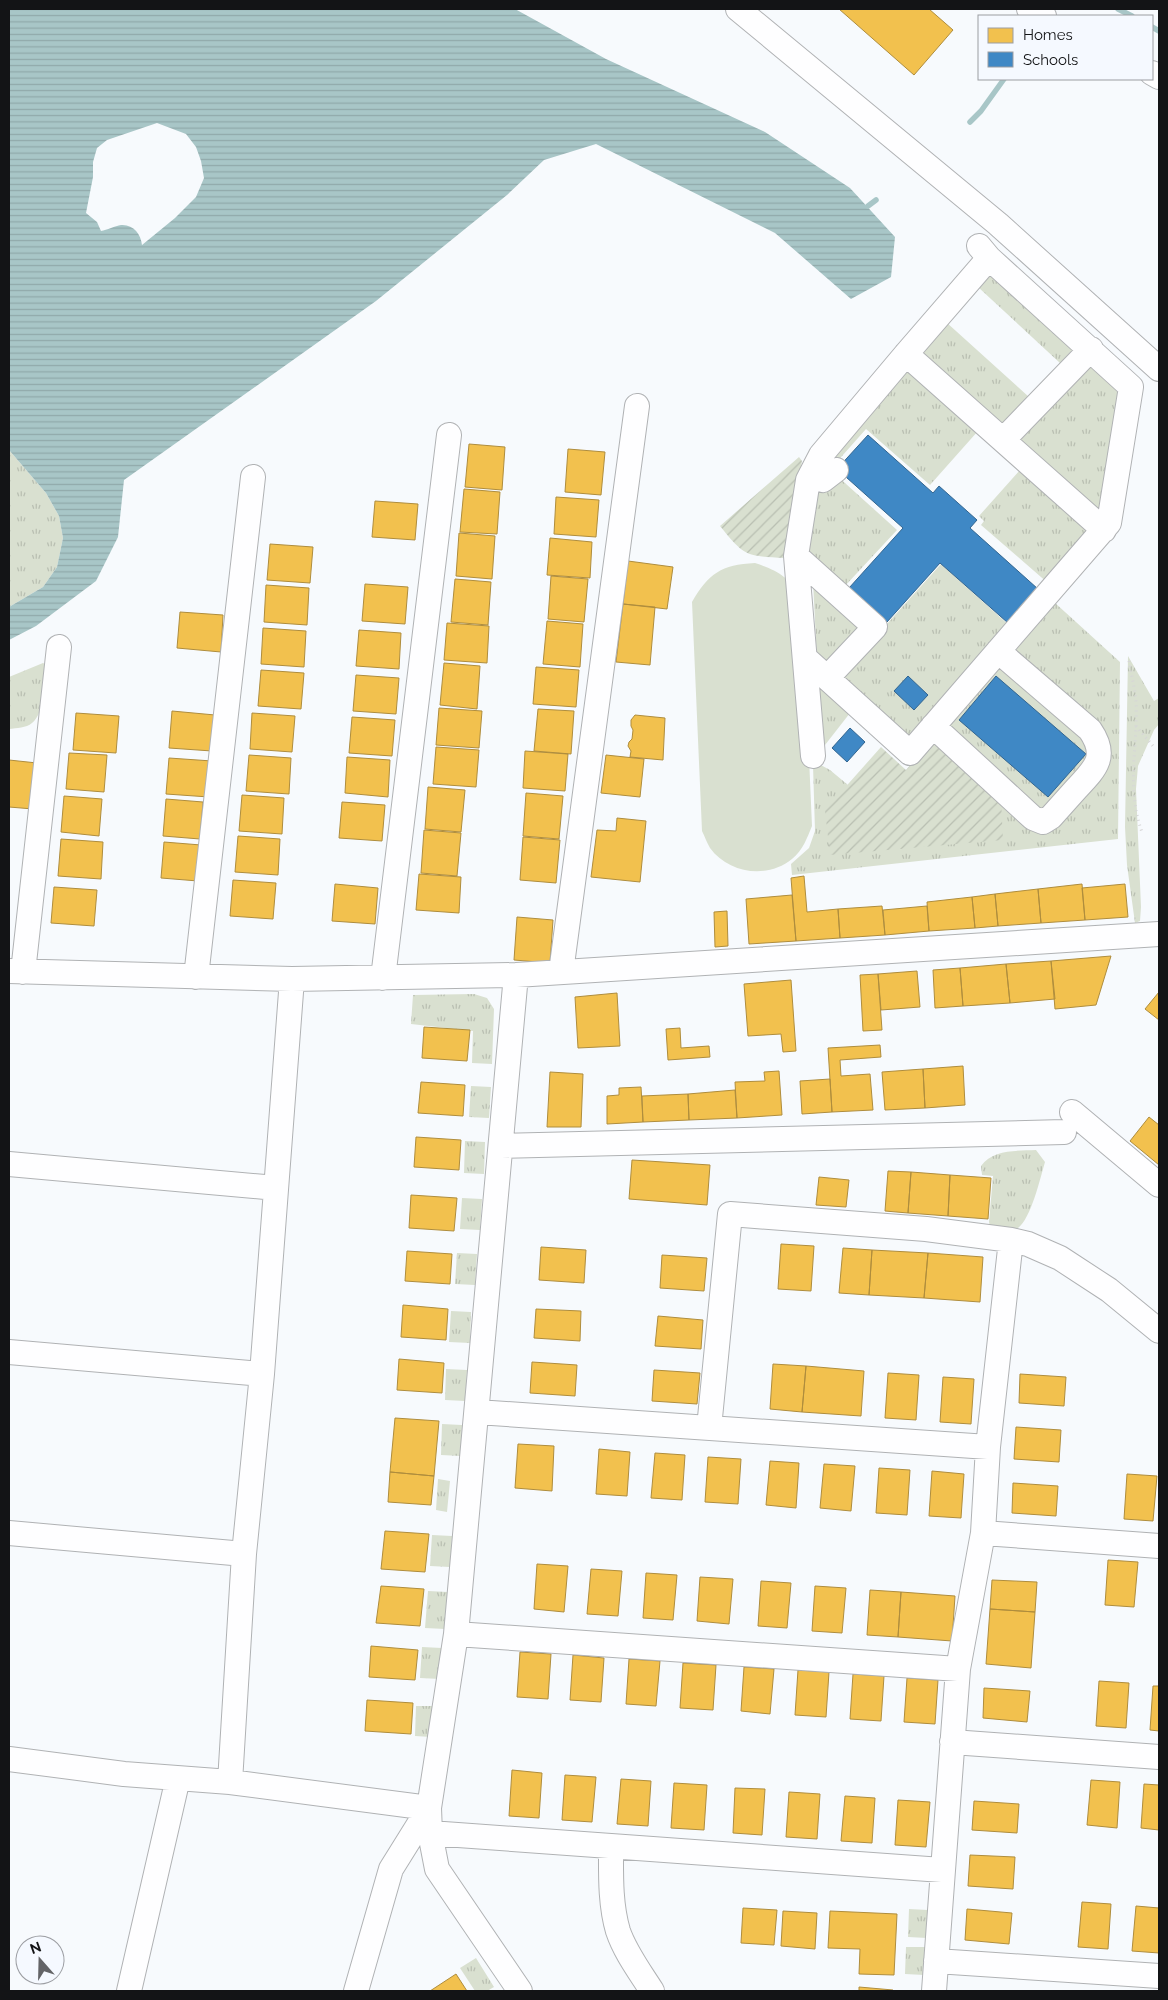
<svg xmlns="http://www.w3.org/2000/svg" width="1168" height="2000" font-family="Raleway,sans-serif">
<defs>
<pattern id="grass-tufts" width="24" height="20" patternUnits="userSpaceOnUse" patternTransform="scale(1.25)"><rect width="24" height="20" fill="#d9e0d0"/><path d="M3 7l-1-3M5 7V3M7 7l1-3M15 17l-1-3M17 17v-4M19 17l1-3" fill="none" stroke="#b9bfb2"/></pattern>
<pattern id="garden-furrows" width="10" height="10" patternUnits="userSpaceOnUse" patternTransform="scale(1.25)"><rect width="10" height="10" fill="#d9e0d0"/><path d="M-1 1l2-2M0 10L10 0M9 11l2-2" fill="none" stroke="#b9bfb2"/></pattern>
<pattern id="water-rules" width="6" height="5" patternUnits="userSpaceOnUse" patternTransform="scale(1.25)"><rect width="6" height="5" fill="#a8c6c7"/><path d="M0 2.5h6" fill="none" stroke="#90a9aa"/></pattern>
</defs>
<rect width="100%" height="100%" fill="#f7fafd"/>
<path fill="url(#grass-tufts)" d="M993 271 1076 346 1060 363 978 287Z
M946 322 1029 397 1001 427 918 353Z
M1093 360 1125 390 1101 517 1016 442Z
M905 367 978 431 930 485 866 429 827 473 826 457Z
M9 450 46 493 59 516 63 538 57 567 43 587 9 607Z
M1019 471 1089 531 1049 584 981 525 984 521 979 516Z
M835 474 897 530 844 587 810 556 806 548 815 493Z
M941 564 1010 626 907 739 839 677Z
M813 582 861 624 824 667 817 660Z
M1054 602 1120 662 1118 839 792 875 791 864 809 848 815 831 813 765 817 763 830 770 848 785 1005 802 935 736Z
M1128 656 1154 701 1159 698V724L1154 730 1138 766 1136 789 1141 907 1140 921 1135 923 1127 865 1125 827Z
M43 663 47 665C45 681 45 713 32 723 26 728 17 728 9 729V677Z
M816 677 850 713 825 745 821 737Z
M474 994 487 998 494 1009 492 1064 472 1063 473 1031 411 1024 413 995Z
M471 1086 491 1087 489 1118 469 1117Z
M465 1141 485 1142 484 1174 464 1173Z
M1036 1150 1045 1162C1040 1179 1031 1218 1018 1228 1010 1234 1000 1233 991 1231L989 1222 993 1176 982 1175 981 1166C993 1149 1017 1151 1036 1150Z
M462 1198 482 1199 480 1230 460 1229Z
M457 1253 477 1254 475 1285 455 1284Z
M451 1311 471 1312 470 1343 449 1342Z
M446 1369 467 1370 465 1401 445 1400Z
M442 1424 462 1425 461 1456 441 1455Z
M438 1479 450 1481 447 1512 436 1510Z
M432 1535 452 1536 450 1567 430 1566Z
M428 1591 448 1592 445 1629 425 1628Z
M422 1647 442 1648 440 1679 420 1678Z
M416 1706H433L431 1737 415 1736Z
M909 1909 928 1910 927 1938 908 1937Z
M906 1947H925L924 1975 905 1974Z
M476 1958 494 1987 487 1991H475L460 1968Z"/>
<path fill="url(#garden-furrows)" d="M799 457 802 461 785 558C746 556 745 557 720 526Z
M935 736 1001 799 1003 840 830 855 825 810 881 747 906 770Z"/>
<path fill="#d9e0d0" d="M755 563C779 571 788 577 802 597L812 826C807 838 803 850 792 859 768 879 729 874 710 848 707 843 705 837 702 831L692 602C709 573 721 565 755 563Z"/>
<path fill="url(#water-rules)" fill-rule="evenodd" d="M9 9H515L606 59 765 132 850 188 895 237 891 277 851 299 775 233 596 144 544 160 507 195 376 301 124 480 118 537 96 581 36 626 9 640V607L43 587 57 567 63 538 59 516 46 493 9 450ZM157 123 186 134 196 147 201 161 204 178 196 197 175 218 142 245C141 234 133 224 121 225 115 226 107 230 101 231L97 222 86 213 93 177V162L97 148 107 140Z"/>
<path fill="#f2c14e" stroke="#af8d3d" d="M839 9H929L953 30 914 75Z
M469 444 505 447 502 490 465 487Z
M568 449 605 452 601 495 565 492Z
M464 489 500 492 497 534 460 532Z
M556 497 599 500 596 537 554 534Z
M375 501 418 504 415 540 372 537Z
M459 533 495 536 492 579 456 576Z
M550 538 592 542 590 578 547 575Z
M270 544 313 547 310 583 267 580Z
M628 561 673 567 667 609 623 604Z
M551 576 588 579 584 622 548 619Z
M455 579 491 582 488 625 451 622Z
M365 584 408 587 405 624 362 621Z
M266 585 309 588 307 625 264 622Z
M623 604 655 607 650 665 616 662Z
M180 612 223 615 221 652 177 648Z
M547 621 583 624 580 667 543 664Z
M447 623 489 626 487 663 444 660Z
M263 628 306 631 304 667 261 664Z
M359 630 401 633 399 669 356 666Z
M444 663 480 666 477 709 440 705Z
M536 667 579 670 576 707 533 704Z
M261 670 304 673 301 709 258 706Z
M356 675 399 678 396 714 353 711Z
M439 708 482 711 479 748 436 745Z
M538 709 574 711 571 754 534 751Z
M172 711 215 715 212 751 169 748Z
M76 713 119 716 116 753 73 750Z
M252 713 295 716 292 752 250 749Z
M635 715 665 718 663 760 630 757 631 751 628 746 629 742 632 739 633 730 631 726V720Z
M352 717 395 720 392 756 349 753Z
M436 747 479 750 476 787 433 784Z
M525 751 568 754 565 791 523 788Z
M69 753 107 755 104 792 66 789Z
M249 755 291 758 289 794 246 791Z
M606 755 644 759 640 797 601 793Z
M347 757 390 760 388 797 345 793Z
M169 758 212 761 209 797 166 794Z
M9 760 37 763 33 809 9 807Z
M428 787 465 790 461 832 425 829Z
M526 793 563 796 559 839 523 836Z
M242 795 284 798 282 834 239 831Z
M64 796 102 799 99 836 61 832Z
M166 799 203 802 200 839 163 836Z
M342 802 385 805 382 841 339 838Z
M617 818 646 821 640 882 591 877 597 830 616 831Z
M424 830 461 833 457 876 421 873Z
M238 836 280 839 278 875 235 872Z
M523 837 560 840 556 883 520 880Z
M61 839 103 842 101 879 58 876Z
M164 842 201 845 198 881 161 878Z
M419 874 461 877 459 913 416 910Z
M804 876 807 912 838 909 840 938 796 941 791 878Z
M233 880 276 883 273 919 230 916Z
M335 884 378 888 375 924 332 921Z
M1082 884 1085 920 1041 923 1038 889Z
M1125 884 1128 917 1085 920 1082 888Z
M54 887 97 890 94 926 51 923Z
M1038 889 1041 923 998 926 995 894Z
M995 894 998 926 975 928 972 897Z
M792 895 796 941 749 944 746 899Z
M972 897 975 928 929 931 927 902Z
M882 906 885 935 840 938 838 909Z
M927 906 929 931 885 935 883 910Z
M727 911 728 946 715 947 714 912Z
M517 917 553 920 550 963 514 960Z
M1111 956 1096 1005 1055 1009 1051 961Z
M1051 961 1055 999 1010 1003 1006 964Z
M1006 964 1010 1003 963 1006 960 968Z
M960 968 963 1006 935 1008 933 970Z
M917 971 920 1007 881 1010 878 974Z
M878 974 882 1030 863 1031 860 975Z
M791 980 796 1051 783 1052 781 1034 748 1036 744 984Z
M1159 992V1020L1145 1009Z
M617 993 620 1046 578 1048 575 997Z
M424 1027 470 1030 467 1061 422 1058Z
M680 1028 681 1048 709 1046 710 1057 668 1060 666 1029Z
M880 1045 881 1057 840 1060 841 1076 870 1074 873 1110 832 1112 828 1048Z
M963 1066 965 1105 925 1108 923 1069Z
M923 1069 925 1108 885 1110 882 1072Z
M779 1071 782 1115 737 1118 735 1082 765 1081 764 1072Z
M550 1072 583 1074 581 1127H547Z
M830 1079 832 1112 802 1114 800 1081Z
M421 1082 465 1085 463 1116 418 1113Z
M641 1087 643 1122 607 1124V1096L619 1095V1088Z
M735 1090 737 1118 689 1120 688 1094Z
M688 1094 689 1120 643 1122 642 1096Z
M1149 1117 1159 1125V1165L1130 1141Z
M416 1137 461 1140 459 1170 414 1167Z
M632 1160 710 1165 707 1205 629 1199Z
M888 1171 911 1172 908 1213 885 1211Z
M911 1172 950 1175 948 1216 908 1213Z
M950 1175 991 1178 988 1219 948 1216Z
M819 1177 849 1180 846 1207 816 1205Z
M411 1195 457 1198 454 1231 409 1228Z
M781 1244 814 1246 811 1291 778 1289Z
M541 1247 586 1250 584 1283 539 1280Z
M843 1248 872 1250 869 1295 839 1293Z
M872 1250 928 1253 924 1298 869 1295Z
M407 1251 452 1254 450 1284 405 1281Z
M928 1253 983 1257 980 1302 924 1298Z
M662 1255 707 1258 704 1291 660 1288Z
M403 1305 448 1309 446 1340 401 1337Z
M536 1309 581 1311 580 1341 534 1338Z
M658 1316 703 1320 701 1349 655 1346Z
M399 1359 444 1363 442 1393 397 1390Z
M532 1362 577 1365 575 1396 530 1393Z
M773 1364 806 1366 802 1412 770 1409Z
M806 1366 864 1371 861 1416 802 1412Z
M654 1370 700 1373 697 1404 652 1401Z
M888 1373 919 1375 916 1420 885 1418Z
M1020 1374 1066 1377 1064 1406 1019 1403Z
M943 1377 974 1379 971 1424 940 1422Z
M395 1418 439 1421 434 1476 390 1472Z
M1016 1427 1061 1430 1059 1462 1014 1459Z
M518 1444 554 1446 552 1491 515 1488Z
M599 1449 630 1452 627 1496 596 1494Z
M655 1453 685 1455 682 1500 651 1498Z
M708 1457 741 1459 738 1504 705 1502Z
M770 1461 799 1463 796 1508 766 1505Z
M824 1464 855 1466 851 1511 820 1508Z
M879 1468 910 1470 907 1515 876 1513Z
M932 1471 964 1474 961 1518 929 1516Z
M390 1472 434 1476 431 1505 388 1502Z
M1127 1474 1157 1476 1153 1521 1124 1519Z
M1013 1483 1058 1486 1056 1516 1012 1513Z
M385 1531 429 1534 425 1572 381 1569Z
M1108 1560 1138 1562 1134 1607 1105 1605Z
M537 1564 568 1566 564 1612 534 1609Z
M591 1569 622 1571 618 1616 587 1614Z
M646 1573 677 1575 673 1620 643 1618Z
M700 1577 733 1579 729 1624 697 1621Z
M992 1580 1037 1582 1035 1612 990 1609Z
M761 1581 791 1583 787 1628 758 1626Z
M381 1586 424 1589 420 1626 376 1623Z
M815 1586 846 1588 842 1633 812 1631Z
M870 1590 901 1592 898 1637 867 1635Z
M901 1592 955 1596 952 1641 898 1637Z
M990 1609 1035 1612 1031 1668 986 1664Z
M371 1646 418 1650 415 1680 369 1677Z
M520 1652 551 1654 548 1699 517 1697Z
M573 1655 604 1658 601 1702 570 1700Z
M629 1659 660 1661 656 1706 626 1704Z
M683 1663 716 1665 713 1710 680 1708Z
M744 1667 774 1669 770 1714 741 1711Z
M798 1670 829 1672 826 1717 795 1715Z
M853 1674 884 1676 881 1721 850 1719Z
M907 1678 938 1680 935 1724 904 1722Z
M1099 1681 1129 1683 1126 1728 1096 1726Z
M1153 1686H1159V1731L1150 1730Z
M984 1688 1030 1691 1027 1722 983 1718Z
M367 1700 413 1703 411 1734 365 1731Z
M512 1770 542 1773 539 1818 509 1816Z
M565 1775 596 1777 592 1822 562 1820Z
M621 1779 651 1781 648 1826 617 1824Z
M1091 1780 1120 1782 1117 1828 1087 1825Z
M674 1783 707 1785 704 1830 671 1828Z
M1144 1784 1159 1785V1830L1141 1828Z
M735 1788 765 1789 762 1835 733 1833Z
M789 1792 820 1794 817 1839 786 1837Z
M845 1796 875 1798 872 1843 841 1841Z
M898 1800 930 1802 926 1847 895 1845Z
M974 1801 1019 1804 1017 1833 972 1830Z
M970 1855 1015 1857 1013 1889 968 1886Z
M1082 1902 1111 1904 1108 1949 1078 1947Z
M1136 1906 1159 1908V1953L1132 1951Z
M743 1908 777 1910 774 1945 741 1943Z
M967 1909 1012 1913 1009 1944 965 1940Z
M783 1911 817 1913 815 1949 781 1946Z
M830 1911 897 1914 894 1975 859 1974 860 1949 828 1948Z
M456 1974 467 1991H430Z
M859 1987 893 1990V1991H859Z"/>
<path fill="#3f88c5" stroke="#326590" d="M868 435 933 493 939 486 977 520 970 528 1038 589 1008 623 940 563 887 622 849 588 903 528 837 469Z
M908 676 928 695 914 710 894 691Z
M996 676 1086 754 1048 797 959 720Z
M850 728 865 742 847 762 832 748Z"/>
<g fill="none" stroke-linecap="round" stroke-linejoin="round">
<path stroke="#a8c6c7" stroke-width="5.5" d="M1118 9 1132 16
M1152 27 1159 31
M970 122 981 111 1004 79
M868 206 876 200"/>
<g stroke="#b0b2b4" stroke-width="26">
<path id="minor" d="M738 9 998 224 1159 369
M1029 9 1044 16
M1152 73 1159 77
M906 354 1104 530
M1003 440 1091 349
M811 474 823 480 836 470
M796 556 875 627 827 678
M805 658 910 753 1109 523 1131 387 989 258 979 246
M933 726 1033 818 1043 822 1051 817C1060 807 1069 797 1077 788 1096 768 1108 756 1090 730L998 651
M813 756 796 556 808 480 821 455 906 354 989 258
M9 971 292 979 516 975 1159 934
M23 972 59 647
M561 972 637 406
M516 975 456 1634 429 1808 430 1833 437 1869 520 1991
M196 977 253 477
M383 978 449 435
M292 979 262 1374 244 1554 230 1782 429 1808
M1072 1112 1159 1185
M501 1146 1064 1132
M9 1164 276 1188
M9 1352 262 1374
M477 1412 988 1447
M709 1428 730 1214 926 1229 1011 1240 1028 1244 1060 1258 1109 1290 1159 1331
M9 1533 244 1554
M983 1533 1159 1546
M456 1634 958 1669
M952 1742 1159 1757
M9 1759 124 1774 230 1782
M430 1833 942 1870
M611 1846C611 1874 610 1904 618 1931 625 1952 640 1972 652 1991
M936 1961 1159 1976
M129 1991 178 1778
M356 1991 391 1869 429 1808
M934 1991 958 1669 983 1533 988 1447 1011 1240"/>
</g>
<path stroke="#d6d6d7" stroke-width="3" stroke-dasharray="1 4" stroke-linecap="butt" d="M1129 661C1131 674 1135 688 1136 702 1138 747 1126 789 1142 832
M1136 726 1153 746"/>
<use href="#minor" stroke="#fefeff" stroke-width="24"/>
</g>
<rect width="1168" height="2000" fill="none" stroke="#131416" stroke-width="20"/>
<rect x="978" y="15" width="175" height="65" fill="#f5f9ff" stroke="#9b9da2"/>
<rect x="988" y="28" width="25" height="15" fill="#f2c14e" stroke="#9b9da2"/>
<text x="1023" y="40" font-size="15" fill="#131416">Homes</text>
<rect x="988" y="52" width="25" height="15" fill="#3f88c5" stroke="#9b9da2"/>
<text x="1023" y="65" font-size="15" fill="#131416">Schools</text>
<g transform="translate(40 1960) rotate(340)"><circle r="24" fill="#f5f9ff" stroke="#9b9da2"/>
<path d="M0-4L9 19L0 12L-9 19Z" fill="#636467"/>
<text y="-8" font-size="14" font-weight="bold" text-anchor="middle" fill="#131416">N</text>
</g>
</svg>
